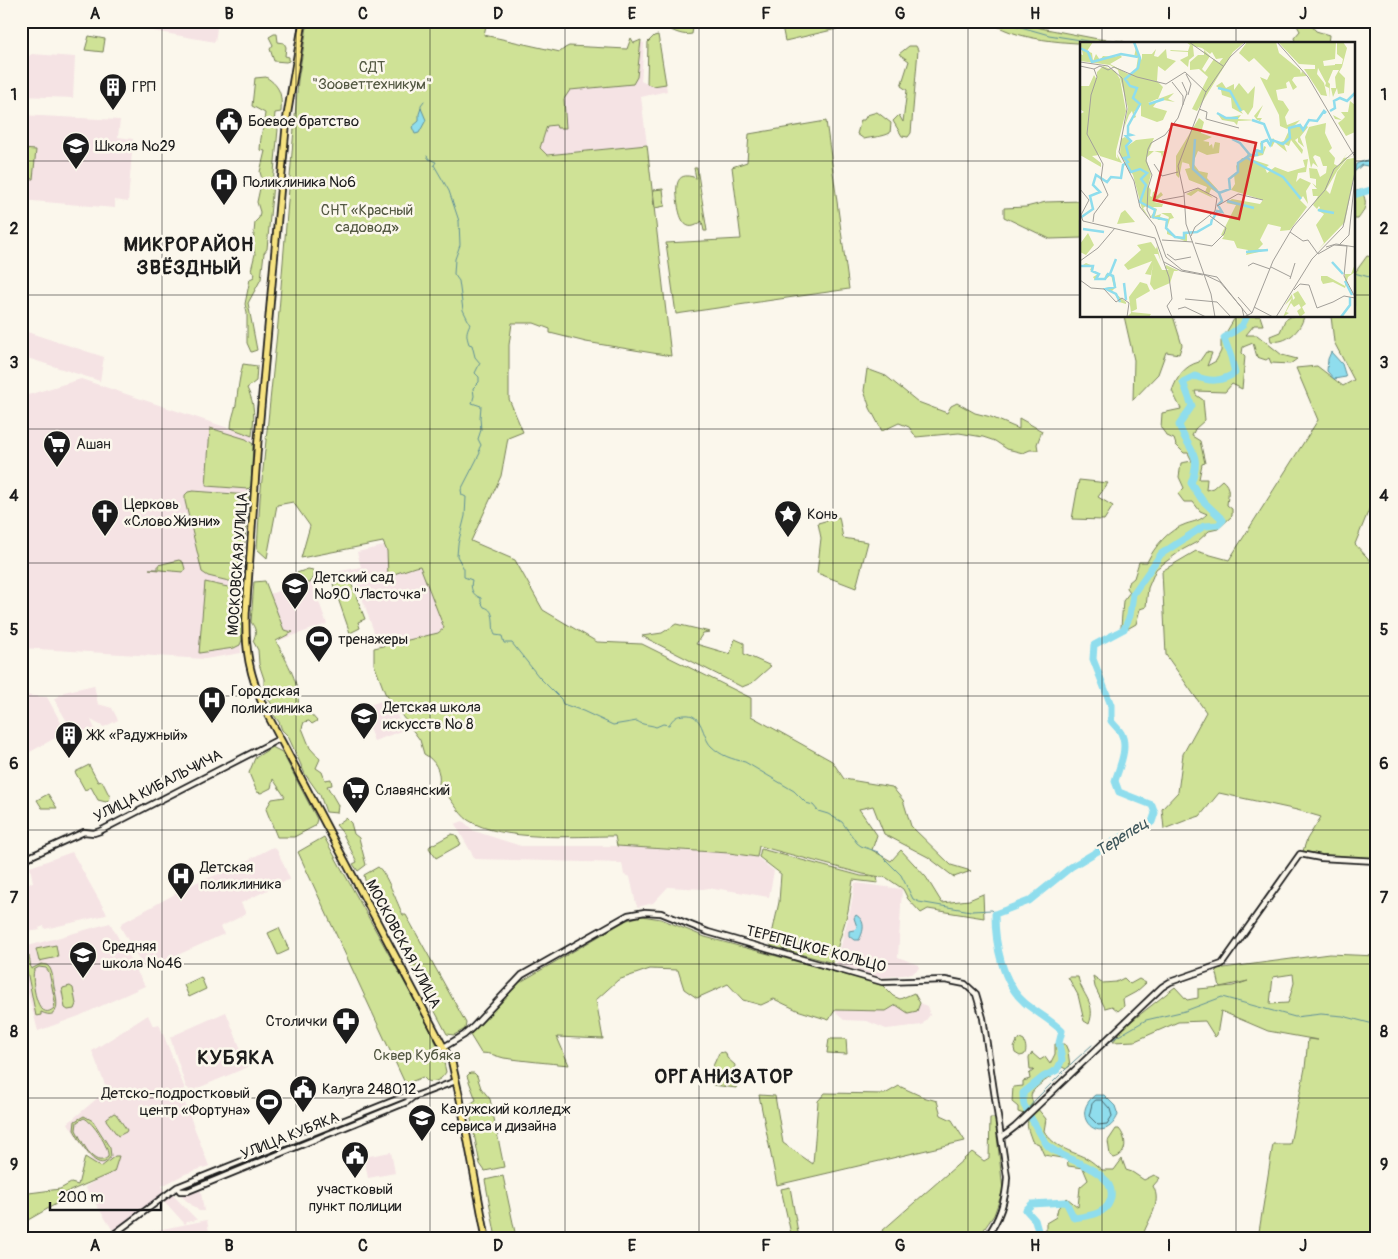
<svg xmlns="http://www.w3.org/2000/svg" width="1398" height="1259" font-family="Pangolin,sans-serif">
<rect width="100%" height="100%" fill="#fbf7ec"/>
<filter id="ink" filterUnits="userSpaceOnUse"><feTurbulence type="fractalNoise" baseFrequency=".02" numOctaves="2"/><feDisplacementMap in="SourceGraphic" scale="10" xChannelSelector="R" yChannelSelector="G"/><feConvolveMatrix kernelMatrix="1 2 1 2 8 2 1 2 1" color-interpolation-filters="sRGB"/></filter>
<g filter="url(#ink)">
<path fill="#f5e3e4" d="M97 21H218L215 42Z
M637 42 644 43 641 81 653 86 666 84 667 91 641 97 647 145 546 155 540 148 547 126 556 125 557 128 566 127 564 99 570 90 633 84Z
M32 54 75 57 73 98 21 96V61Z
M21 115 120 120 118 137 133 139 128 202 115 200V208L21 200Z
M21 330 104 357 100 381 21 356Z
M81 379 252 436 241 593V653L205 659 21 648V397Z
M384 546 387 550 415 567 420 566 445 628 438 633 379 647 354 574 338 578 336 572 361 567 357 552Z
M311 580 327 624 280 640 264 596Z
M94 685 98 704 112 708 118 720 104 727 91 720 95 729 73 732 54 699 64 692Z
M21 695 47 697 66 732 30 752 21 736Z
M384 700 396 713 404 730 374 741 361 708Z
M463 821 474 831 521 846H617L729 853 757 857 774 871 769 897 720 889 719 890 709 888 703 889 668 887 653 903 638 907 636 904 630 877 624 875 622 863 475 859 455 824Z
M273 847 277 850 290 879 241 903 246 914 220 927 224 934 147 969H144L120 926 122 923 197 882 227 871Z
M72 852 107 914 106 915 45 929 44 926 39 928 40 930 21 933V886L33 882 30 867Z
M855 883 902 889 898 957 918 965 919 968 912 974 884 977 874 976 836 964 850 911Z
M110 923 145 986 79 1016 38 1031 21 967V948Z
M920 1003 927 1006 930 1015 922 1025 886 1029 867 1021 844 1020 837 1014 835 1010 886 1011 896 1005 917 1011Z
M226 1012 248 1067 191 1091 186 1087 170 1037Z
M148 1015 153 1026 159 1024 187 1094 183 1098 209 1166 185 1174 162 1186 164 1192 118 1229H112L85 1187 101 1177 68 1123 107 1090 92 1051Z
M391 1152 395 1173 368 1178 364 1157Z
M200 1187 204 1211H199L181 1196Z
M172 1194 197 1220 187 1222 185 1224 164 1201Z
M207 1220 210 1238H144L148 1232Z"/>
<path fill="#cfe296" stroke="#767f59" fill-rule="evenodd" d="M308 21H487L484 35 560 52 565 48 569 46 627 49 631 38 634 43 641 40 637 77 633 84 570 90 564 99 566 128H557L556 125 547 126 540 148 547 155 647 145 671 356 586 342 550 333V329L534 323H512L509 345V399L523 432 508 438 501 476 471 541 515 560 543 610 597 642 642 644 751 698V716L832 761 844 779 892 787 903 800 911 826 951 865 971 871 954 877 928 857 884 834 873 806 859 809 877 835 872 850 891 861 901 850 926 877 942 903 969 900 983 894 984 918 928 909 921 913 908 899 903 889 887 878 863 874 759 846 757 857 729 853 617 846 615 836C575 836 502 842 468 820 460 815 446 792 439 784 441 771 435 760 424 754L420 740 385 693 374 664V648L438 633 444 628 420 566 415 567 388 576 387 551 383 542 301 558 310 526 293 502 277 505 267 558 257 549 260 499 278 323 298 80Z
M669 21H694L692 34C683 36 675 32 667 28Z
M781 21H871L785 41Z
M997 21H1012L1016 24 1027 23 1041 28 1098 39 1122 41 1127 44C1089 44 1030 44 997 26Z
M1282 21H1307L1316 31 1329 35 1328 44H1296L1294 38 1300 31 1295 22 1285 24Z
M274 34H277L278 42 284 43 286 47 285 56 289 57V61L286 62 274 61 270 49 273 45 269 37Z
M658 35 666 84 653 86 647 84 648 42 654 36Z
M89 36 105 39 103 52 85 50Z
M909 46H916L918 50 911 133 908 137 902 136 893 121 899 115 903 122 907 90 901 86 909 61 899 54Z
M266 77C281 87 282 95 281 112L275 113 274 124 278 129 267 249 264 253 261 279 248 303 257 350 251 352 247 343V312L245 304 250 279 254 277 255 273 251 270 255 254 253 244 255 222 259 218 260 212 257 202 262 179 260 172 265 151 260 150C260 137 264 126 265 113L252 106 255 78Z
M877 112 891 123 890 133C883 137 872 137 864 139L857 134 861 120H864L867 115Z
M826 121 849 289 676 314 666 243 741 239 732 167 747 162 749 134Z
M21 149 36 150 33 179 21 178Z
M694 168H697L707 231H704L702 221C686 235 680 219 678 205 676 191 673 169 696 178Z
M663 189 665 206 655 208 653 190Z
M1361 190C1368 202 1366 209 1358 219H1354V194L1356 191Z
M1082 201V238L1050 239 1004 217V208L1026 207 1046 202Z
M1367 256 1377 258V490L1355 544 1377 568V859L1322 855 1303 851 1307 839 1321 817 1297 810 1219 793 1200 816 1187 820 1164 829 1162 809 1178 792 1183 754 1206 712 1166 655 1162 571 1196 551 1229 560 1318 420 1296 368 1317 366 1343 386 1354 380 1334 342 1331 316H1354V274Z
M1124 316H1173L1182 345 1179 354 1166 352 1158 374 1133 400 1134 360Z
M1236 316H1260L1263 325H1254L1246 335H1257L1282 355 1297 359 1290 364 1271 363 1269 358 1266 360 1257 357 1253 343 1243 347 1242 353 1245 356 1242 389 1232 384 1225 392 1195 391 1196 395 1203 400 1205 420 1195 429 1192 436 1200 441 1205 463 1202 464 1199 479H1207L1206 490 1213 488 1222 480C1231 487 1228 494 1227 505L1232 509V516L1218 529 1209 531 1197 542 1182 550 1156 569 1148 588 1146 607 1140 609 1136 624 1129 628 1121 627 1123 601 1130 592 1127 588 1128 583 1134 578 1139 562H1147C1155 546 1168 530 1186 524 1195 521 1200 521 1207 514L1200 511 1193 502H1184L1178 494 1184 488 1179 477 1181 463 1192 461 1188 453H1184L1176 445 1174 439 1167 436 1161 428 1162 413 1181 409 1172 391C1177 377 1184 366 1199 362L1206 352 1212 353 1207 366 1216 361 1221 351V341Z
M1292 316H1304C1301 331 1286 344 1271 341L1270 336 1280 332 1285 320Z
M243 364 257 366 256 381 247 388C256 406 254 417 252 436L231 428C231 420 234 413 236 405 238 390 239 378 243 364Z
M867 369 886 376 918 402 947 413 951 406 957 403 975 413 991 417 1019 429V418L1042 431 1037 444 1038 450H1030L1023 453 1007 449 995 441 983 437 959 433 916 437 909 427 899 423 882 431 870 408 864 391Z
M210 428 246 439 253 444 251 486 248 489 206 486Z
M1079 480 1108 483 1098 497 1113 506 1104 520 1072 519Z
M193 491 249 495 241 584 208 576 202 572 185 501V495L188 492Z
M839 517 843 538 868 542 856 588 817 573 821 538 818 523Z
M179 560 183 562 185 569 183 572 149 569H158V565Z
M308 569 313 570 314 576 310 583H294L292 578 294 574Z
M350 580 365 619 358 622 360 628 350 633 333 584Z
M265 581 284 630 293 632 276 641C287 663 301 683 298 709L308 711 317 721 312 724 309 721 304 722 302 728 310 748 320 759 316 768 322 772 325 780 331 779 332 785 327 786 338 805 337 813 326 812 320 795 305 774 288 736 282 730 279 722 273 714 271 703 264 693V679L259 664 258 650 253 641C257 633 256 629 251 622L254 582Z
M205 582 237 589 243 596 242 640 240 645 234 648 199 653Z
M676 624 710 632 703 633 696 644 730 654 735 639 744 643V654L771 666 752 683 742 687 642 636 662 633Z
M272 747 282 752 317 819 315 826 294 837H277L266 809 272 799 285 797 273 779 271 788 261 793 257 792 249 773 255 758Z
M89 765 98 782 102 781 110 797 109 801 106 802 98 800 91 787 85 790 75 772Z
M48 794 57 808H42L37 800Z
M346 818 351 823 354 834 359 838 366 865 358 871 353 864 357 862 342 832 336 825Z
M452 834 456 835 461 844 436 858 429 848 430 846Z
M324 837 428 1025 443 1058 446 1072C442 1079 436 1083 427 1081L423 1077 408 1083 404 1081 298 852Z
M761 849 861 876 877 877 878 883 853 880 848 911 833 963 771 946V939L779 902 781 874 759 857Z
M378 867C386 872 397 903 403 915H406L466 1023 465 1029 454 1035 447 1034 365 880 364 875Z
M642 916 661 919 705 937 881 984 893 996 900 999 914 993 920 1003 917 1011 908 1013 896 1005 886 1011 835 1010 829 1020 797 1010 774 999 761 1005 743 1000 728 984 697 998 684 989 678 970 650 969 618 980 596 1000 603 1039 557 1037 569 1065C547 1063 526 1061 504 1058 496 1056 490 1053 481 1053L470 1035 517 984 627 920Z
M279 928 289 950 278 955 268 933Z
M56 945 58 957 39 961 36 949Z
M1329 954 1377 956V1238H1258L1273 1144H1290L1305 1068 1308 1039 1318 1040 1268 1031 1221 1011 1217 1035 1215 1037 1205 1021 1178 1022 1135 1041 1113 1042 1124 1027 1175 987 1187 1000 1198 998V989L1233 986 1248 981 1220 987 1216 969ZM1293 974 1294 983 1288 1003 1270 1004 1273 977Z
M29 955 31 969 41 964C45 965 46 964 49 967 53 972 53 981 54 987 57 998 62 1022 41 1012V1015L36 1016 24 956ZM39 967 46 968 49 972 55 1002 54 1008C37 1024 31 980 34 970Z
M1093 976 1103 983 1116 982 1124 978 1130 984 1139 979 1146 983 1136 992 1123 999 1124 1006 1118 1011 1112 1006 1105 1008 1095 987Z
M201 977 206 989 189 997 184 985Z
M1068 977H1078C1082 996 1097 1003 1089 1024L1084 1021 1078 995Z
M70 986 73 988 76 1004 74 1009 68 1010 65 1008 62 991 63 988Z
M829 1039H846L847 1054 827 1053Z
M1020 1039 1024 1041C1026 1046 1027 1051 1024 1055L1020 1056 1015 1053 1014 1048 1017 1041Z
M1055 1044H1065L1068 1051 1070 1066 1066 1069 1062 1067C1056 1076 1032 1086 1031 1096 1031 1097 1033 1103 1033 1104L1024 1114 1018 1112V1107L1012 1102 1013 1087 1023 1086V1081L1030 1079 1029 1074 1034 1070H1030L1029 1058 1032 1053 1040 1060 1045 1057 1050 1064 1055 1054Z
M724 1052 726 1053 727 1058 735 1065 733 1077 737 1085 736 1088 713 1085V1066L719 1053Z
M470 1073H474L477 1076 481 1088 490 1099 504 1167 485 1171 480 1164 469 1109 470 1104 476 1100 467 1076Z
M899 1086 923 1097 937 1101 941 1115 952 1120 965 1141 777 1185 759 1095 775 1096 783 1143 813 1164 818 1101 825 1093 885 1094Z
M1037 1108 1046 1119 1044 1131C1055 1148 1069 1150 1086 1158 1092 1161 1097 1166 1102 1170H1114L1122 1159 1126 1170 1132 1172 1144 1180 1154 1175 1160 1178 1153 1186C1163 1204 1147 1220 1142 1238H1030L1046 1234V1223L1056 1217 1058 1208 1067 1198 1078 1207 1080 1187 1088 1180 1083 1168 1068 1166 1067 1159 1044 1155 1039 1144 1032 1141C1026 1124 1024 1122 1037 1108Z
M114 1113 116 1114 127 1130 126 1132 118 1136 106 1120 107 1118Z
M84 1116 93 1121 110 1148 111 1156C97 1178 80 1140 74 1130L75 1121ZM84 1118C93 1122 110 1148 108 1157 93 1170 82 1140 76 1130L77 1122Z
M990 1118H995L1003 1190 994 1215 978 1238H874L972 1152 984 1161 989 1158Z
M1116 1129H1119C1127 1138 1128 1155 1114 1158L1110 1155 1108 1141Z
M115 1156H119L114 1172 63 1194 56 1204 21 1224V1185L29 1193 60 1189 71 1183 78 1185 85 1157 101 1167Z
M503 1176 516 1237 496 1238 485 1180Z
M790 1187 799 1238H792L781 1189Z"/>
<path fill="#8fdded" stroke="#619099" d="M421 108 426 120 419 133 415 134 412 127 419 121V114Z
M1375 157H1377V169L1370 170 1368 166 1362 165 1354 172 1356 164Z
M1331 352 1342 364 1346 377 1334 379 1327 371 1328 359Z
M856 915C866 921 864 931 859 940H854L849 936V931L854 930 857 927 854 918Z
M1095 1095H1104L1115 1106 1118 1115C1103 1149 1067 1117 1095 1095Z"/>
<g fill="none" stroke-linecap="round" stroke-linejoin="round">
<path stroke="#4a6970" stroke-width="1" d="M1096 1100H1102L1110 1109 1112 1116 1107 1124 1098 1125 1089 1116 1092 1104Z"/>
<path stroke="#619099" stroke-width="1" d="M1000 21 1049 35 1106 44
M421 109V105L424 101
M427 156 429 159 436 162 434 165 449 191 459 221 460 245 455 259 454 274 459 281 463 310 470 324C466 332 466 335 469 344L472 345 475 357 480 363 475 373 479 377V382L473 388 474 396 472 403 481 406 480 418 481 430 478 439 481 445 479 449 480 453 461 490 462 495 466 497 465 516 458 544 457 556 464 569V577L472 580C470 588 472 595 481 598V602L484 607C497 610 491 626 495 635L502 636 504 643H512L539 677 561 699 563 704 583 711 613 725 637 721C644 726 649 724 656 727L663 724 669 725C673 718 677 715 685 715 703 713 702 737 711 746 721 756 732 759 745 762L794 791 806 803 813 805 818 811 828 814 842 822 857 843 861 846 878 852 901 875 913 899 919 902 971 911 992 910 996 914
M1354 273 1377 279
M21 864H22
M1103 1047 1115 1038 1146 1020 1185 1011 1222 997 1295 1017 1321 1014 1343 1016 1377 1025
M1027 1110 1035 1100 1073 1062 1092 1045"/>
<path stroke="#8fdded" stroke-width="7" d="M1354 195 1377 188
M1040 1238 1035 1220 1026 1210 1032 1204 1066 1202 1074 1218C1087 1216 1105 1215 1110 1201 1121 1170 1062 1161 1047 1145 1044 1141 1026 1109 1024 1105 1023 1101 1023 1097 1023 1093L1043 1077 1057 1070 1062 1060 1059 1043 1062 1031C1051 1020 1037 1013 1025 1003 1002 983 995 944 995 914L1029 901 1071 867 1118 839 1152 822 1155 813 1152 805 1119 792 1115 781C1119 768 1129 747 1121 733 1119 729 1114 725 1111 721V705L1093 659 1094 645 1124 629 1130 616 1133 594 1161 554 1204 526 1218 525 1223 520 1202 500 1191 483C1203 452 1188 451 1179 425L1192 406 1183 382 1195 376C1210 382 1221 382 1235 373L1231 357 1224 338 1242 326 1247 316"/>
<g stroke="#1c1c1c" stroke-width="8">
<path id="minor" d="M21 849 25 855 29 857 84 832 94 833 100 831 279 739
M444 1047 464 1035 473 1027 522 975 628 915 645 912 661 913 708 932 882 982 945 980 965 984 976 994 983 1018 1007 1177C1006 1200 1000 1219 986 1238
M1002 1137 1015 1127 1162 987 1170 982 1222 964 1300 854 1321 858 1377 861
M177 1187 180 1191H188L407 1102 413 1097 456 1081
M114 1234 177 1187 405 1096 413 1097"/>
</g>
<g stroke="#1c1c1c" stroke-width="9">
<path id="major" d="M303 21 287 116 258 440 246 613C245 651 249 674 265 710L452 1063 460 1099 486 1238"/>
</g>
<use href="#minor" stroke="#fbf7ec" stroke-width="4.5"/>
<use href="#major" stroke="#f6e381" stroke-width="5.5"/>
</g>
</g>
<path fill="none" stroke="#1c1c1c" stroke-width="1" stroke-opacity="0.55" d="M162 21V1238M296 21V1238M430 21V1238M565 21V1238M699 21V1238M833 21V1238M968 21V1238M1102 21V44M1236 21V44M21 161H1082M1354 161H1377M21 295H1082M1354 295H1377M1102 316V1238M1236 316V1238M21 429H1377M21 563H1377M21 696H1377M21 830H1377M21 964H1377M21 1098H1377"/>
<defs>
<g id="building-pin" transform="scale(1.4375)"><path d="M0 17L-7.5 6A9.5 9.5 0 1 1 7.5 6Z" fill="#1c1c1c" stroke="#fbf7ec"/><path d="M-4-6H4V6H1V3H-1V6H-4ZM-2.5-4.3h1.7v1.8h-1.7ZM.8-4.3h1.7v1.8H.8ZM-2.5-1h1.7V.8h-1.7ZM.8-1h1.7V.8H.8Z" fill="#fff"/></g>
<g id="civic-pin" transform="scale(1.4375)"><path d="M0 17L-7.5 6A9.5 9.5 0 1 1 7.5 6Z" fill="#1c1c1c" stroke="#fbf7ec"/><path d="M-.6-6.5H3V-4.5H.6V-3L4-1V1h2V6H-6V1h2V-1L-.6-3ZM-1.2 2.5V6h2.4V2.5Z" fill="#fff"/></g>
<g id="school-pin" transform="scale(1.4375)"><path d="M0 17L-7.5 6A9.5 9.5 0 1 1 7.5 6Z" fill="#1c1c1c" stroke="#fbf7ec"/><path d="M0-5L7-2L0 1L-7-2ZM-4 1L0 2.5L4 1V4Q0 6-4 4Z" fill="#fff"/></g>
<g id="hospital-pin" transform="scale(1.4375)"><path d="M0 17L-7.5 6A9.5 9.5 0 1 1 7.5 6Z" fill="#1c1c1c" stroke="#fbf7ec"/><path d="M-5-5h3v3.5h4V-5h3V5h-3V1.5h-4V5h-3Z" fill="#fff"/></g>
<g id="supermarket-pin" transform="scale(1.4375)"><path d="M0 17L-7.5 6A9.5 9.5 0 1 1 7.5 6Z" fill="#1c1c1c" stroke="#fbf7ec"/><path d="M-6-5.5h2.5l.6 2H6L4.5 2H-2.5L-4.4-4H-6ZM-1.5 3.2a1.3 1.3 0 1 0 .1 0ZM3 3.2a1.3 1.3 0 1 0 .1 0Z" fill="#fff"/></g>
<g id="church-pin" transform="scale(1.4375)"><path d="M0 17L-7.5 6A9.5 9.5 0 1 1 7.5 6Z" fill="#1c1c1c" stroke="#fbf7ec"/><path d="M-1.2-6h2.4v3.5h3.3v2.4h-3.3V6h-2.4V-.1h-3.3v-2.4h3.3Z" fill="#fff"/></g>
<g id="sight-pin" transform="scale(1.4375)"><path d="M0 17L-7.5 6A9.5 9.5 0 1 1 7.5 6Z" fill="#1c1c1c" stroke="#fbf7ec"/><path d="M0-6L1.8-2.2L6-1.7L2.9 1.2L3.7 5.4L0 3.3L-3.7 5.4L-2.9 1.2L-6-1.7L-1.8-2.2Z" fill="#fff"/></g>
<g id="stadium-pin" transform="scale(1.4375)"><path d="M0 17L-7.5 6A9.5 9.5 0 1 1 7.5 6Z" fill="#1c1c1c" stroke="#fbf7ec"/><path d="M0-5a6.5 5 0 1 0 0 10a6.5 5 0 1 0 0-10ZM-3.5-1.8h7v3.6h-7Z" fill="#fff"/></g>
<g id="pharmacy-pin" transform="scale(1.4375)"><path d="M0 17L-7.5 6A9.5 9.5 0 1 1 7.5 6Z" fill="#1c1c1c" stroke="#fbf7ec"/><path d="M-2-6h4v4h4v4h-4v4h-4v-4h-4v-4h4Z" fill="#fff"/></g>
<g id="university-pin" transform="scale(1.4375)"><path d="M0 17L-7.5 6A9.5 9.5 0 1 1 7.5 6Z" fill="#1c1c1c" stroke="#fbf7ec"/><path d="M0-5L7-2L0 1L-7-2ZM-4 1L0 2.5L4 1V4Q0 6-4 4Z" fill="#fff"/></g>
</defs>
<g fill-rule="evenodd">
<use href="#building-pin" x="113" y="87"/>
<use href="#civic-pin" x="229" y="121"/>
<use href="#school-pin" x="76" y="146"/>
<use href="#hospital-pin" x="224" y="182"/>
<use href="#supermarket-pin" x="57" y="444"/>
<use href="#church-pin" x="105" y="513"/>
<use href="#sight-pin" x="788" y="514"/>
<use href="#school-pin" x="295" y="586"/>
<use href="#stadium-pin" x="319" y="639"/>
<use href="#hospital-pin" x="212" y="700"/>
<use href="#school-pin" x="364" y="716"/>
<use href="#building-pin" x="69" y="735"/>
<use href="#supermarket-pin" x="356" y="790"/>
<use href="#hospital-pin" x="181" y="876"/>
<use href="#school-pin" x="83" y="955"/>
<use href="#pharmacy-pin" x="346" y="1021"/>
<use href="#civic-pin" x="303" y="1089"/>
<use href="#stadium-pin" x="269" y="1102"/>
<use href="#university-pin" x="422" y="1118"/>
<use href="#civic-pin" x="355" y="1155"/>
</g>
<g text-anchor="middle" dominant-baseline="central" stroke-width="5" stroke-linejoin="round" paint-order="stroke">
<g font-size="15" fill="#525741" stroke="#fbf7ec">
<text x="372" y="67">СДТ<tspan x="372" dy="17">"Зооветтехникум"</tspan></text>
<text x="367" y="210">СНТ «Красный<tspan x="367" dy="17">садовод»</tspan></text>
<text x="417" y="1055">Сквер Кубяка</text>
</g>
<g font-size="15" fill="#1c1c1c" stroke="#fbf7ec" text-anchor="start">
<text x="132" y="87">ГРП</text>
<text x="248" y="121">Боевое братство</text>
<text x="95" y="146">Школа №29</text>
<text x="243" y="182">Поликлиника №6</text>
<text x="76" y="444">Ашан</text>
<text x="124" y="504">Церковь<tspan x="124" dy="17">«Слово Жизни»</tspan></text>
<text x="807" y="514">Конь</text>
<text x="314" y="577">Детский сад<tspan x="314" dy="17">№90 "Ласточка"</tspan></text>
<text x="338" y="639">тренажеры</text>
<text x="231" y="691">Городская<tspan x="231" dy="17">поликлиника</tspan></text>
<text x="383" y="707">Детская школа<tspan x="383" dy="17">искусств № 8</tspan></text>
<text x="88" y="735">ЖК «Радужный»</text>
<text x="375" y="790">Славянский</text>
<text x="200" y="867">Детская<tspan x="200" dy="17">поликлиника</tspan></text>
<text x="102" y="946">Средняя<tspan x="102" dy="17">школа №46</tspan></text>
<text x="327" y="1021" text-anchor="end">Столички</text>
<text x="322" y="1089">Калуга 248012</text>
<text x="250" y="1093" text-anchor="end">Детско-подростковый<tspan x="250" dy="17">центр «Фортуна»</tspan></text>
<text x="441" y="1109">Калужский колледж<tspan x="441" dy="17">сервиса и дизайна</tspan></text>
<text x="355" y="1189" text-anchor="middle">участковый<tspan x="355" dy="17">пункт полиции</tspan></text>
</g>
<g font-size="15" fill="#1c1c1c" stroke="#fbf7ec">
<text transform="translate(238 564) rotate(-86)">МОСКОВСКАЯ УЛИЦА</text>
<text transform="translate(158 786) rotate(-27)">УЛИЦА КИБАЛЬЧИЧА</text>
<text transform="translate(403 944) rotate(62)">МОСКОВСКАЯ УЛИЦА</text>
<text transform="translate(816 949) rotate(15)">ТЕРЕПЕЦКОЕ КОЛЬЦО</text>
<text transform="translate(290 1136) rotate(-22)">УЛИЦА КУБЯКА</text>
</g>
<g font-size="16" font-style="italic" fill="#3e565b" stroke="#fbf7ec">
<text transform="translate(1122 837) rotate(-32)">Терепец</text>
</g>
<g font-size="20" font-weight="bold" letter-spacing="1" fill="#1c1c1c" stroke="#fbf7ec">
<text x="189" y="244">МИКРОРАЙОН<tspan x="189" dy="23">ЗВЁЗДНЫЙ</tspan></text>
<text x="236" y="1057">КУБЯКА</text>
<text x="724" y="1076">ОРГАНИЗАТОР</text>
</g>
</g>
<g transform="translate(1080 42)">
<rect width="275" height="275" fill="#fbf7ec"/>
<path d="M0 0H13L7 9 12 11 13 19 16 12 20 18 23 14 35 15 41 12 54 15 56 6 62 18V12H72L76 7 74 14 78 15 86 7 87 16 96 19 85 29 78 24 77 39 83 45 78 57 94 51 88 57 95 60 77 57 68 61H76L73 65 87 69 83 78 77 80 61 74V63L54 70 56 75 54 76 52 69 49 73 44 86 48 66 38 28 30 23 0 19V12L3 13ZM40 13 58 15 56 28 50 33 30 22 42 15ZM106 0H165L153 10 117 69 112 67 128 35 119 27 110 28V20L118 13H124V8L130 14 122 27 125 30 134 17 139 21 143 16 136 17 132 10 130 12 122 6 113 4 114 14 109 18 108 25 100 18 108 14V10L91 9 90 8 108 9 110 3ZM167 0H196L199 11 220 28 221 32 222 29 227 34 214 35 212 38 217 45 213 48 209 39 206 41 207 46 196 48 198 58 203 59 209 68 205 75 207 83 220 78 214 84 220 82 225 87V82L228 85 220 95 224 105 218 100V96L215 98 223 108 222 112 211 98 209 104 204 102 207 110 197 102 195 99 192 105 188 102 187 99 181 102 183 108 184 104 186 105 183 113 168 116 189 123 185 126 187 131 195 125 208 130 225 125 223 118 228 117 226 130 218 131 216 140 220 136 231 141 226 149 228 162 223 154 220 158 227 165 210 188 200 189 201 185 188 182 180 198 183 202 178 207 187 208 166 213 168 208 157 206 154 199 142 197 144 194 141 193 156 163 146 161 152 157 180 162 183 158 151 148 155 142 154 133 151 134 157 130 156 124 162 116H166L168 111 175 113 172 110 176 112 177 107 181 109 180 101 186 97 190 102 193 96 197 101 204 99 211 84 207 87 200 84 199 73 180 35 187 38 190 32 174 16 169 20 159 11ZM198 0H256L255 17 243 19 244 24 255 23V27V22H262L263 17 257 12V0H263L267 6 262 25 259 30 265 36 264 51 258 52 257 46 253 55 251 46H256L255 35 259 28H253L248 40 250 42 249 56V46L245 44 246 41 238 26 237 32 244 41 247 54 241 53 224 27H235V23L219 22ZM23 24 35 29 40 37 46 69 36 109V115L38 117 37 112 42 121 20 114 18 110 19 113 12 114 21 121V125L0 113V72L4 70 0 67V44H9L14 33 17 38V30ZM142 40 146 46 154 42V48L159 41 168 52 175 44 173 65 168 73 164 68 161 69 163 72 152 66 151 56 142 53 141 48 136 44ZM270 59 275 63V90L266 94 258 81 262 78 255 77 253 73 262 78 265 75 261 70H268ZM183 63 177 76H182L180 79 183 81 178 78 158 79 157 83 154 80 142 78 137 71 146 76 161 73 158 77 177 78 174 74ZM119 76 124 80 121 91 132 95 123 99 129 100V104L132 102 133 107 135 100 140 101 139 111 127 113 118 109 113 121 119 129 128 131 127 136 138 148 135 147 138 151 131 147 129 152 133 156 118 149 111 154 106 152 118 146 125 150 127 145 109 138 105 127 110 126 109 122 102 120 103 116 99 136 96 133V114ZM246 81 245 91 252 106 249 109 255 116 254 122 258 124 268 110 264 116 274 114 267 116 257 129 246 148 250 152 257 130 267 117 274 116 275 129 265 180 238 208 244 201 236 183 244 172 237 168 240 166 239 164 237 167 233 163 238 154H233L232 147H237L232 141 236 144V137L230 136 229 126 237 127 240 135 246 131 247 124H243L240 115 235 113 233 115 238 125 233 121 231 126 225 95 229 85ZM45 95 51 99 46 105 56 98 74 96 69 109H84L82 116 81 111 74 109 66 116 71 132 68 144 71 148 70 154 72 155 73 150 77 149 74 151 77 154 81 150 83 153 74 160 83 162 82 165H72L77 167 75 174 81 172 80 175 88 178 89 175 81 171H91L94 176 90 177 87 186 95 195H103V191L107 190V200L87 192V178H78L77 175 73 177 71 174 75 169 68 163 63 166 70 177 62 167 53 133 40 112 41 97ZM45 168 55 180 37 182 41 171ZM8 191 14 203 6 213 0 210V202ZM71 200 76 207 77 204 81 220 78 212H74L82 228H89L85 226 86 223 99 229H94L90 241 74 248 70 242 73 222 71 233 65 232 72 219 48 228 44 223 61 208 57 203ZM6 221 13 224V229L19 232 16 236H25L26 232 30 231 34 234 36 245 32 249 46 260V262L39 260 35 252 25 246 34 245 31 233 26 237 15 238 13 235 18 232 10 228 12 224 0 225ZM275 222V230L268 235 265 246 253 240 243 242 241 238V234H247L265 244V232H271ZM60 240 67 242 70 249 56 257 57 267 51 270 71 272 69 275H47L51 271 49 255ZM218 249 226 262 222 265 225 271 220 275 217 269 221 266 219 262 214 265 211 261 206 270 209 271 203 275 212 256 205 263 206 261 212 252 213 258 215 256 213 252Z" fill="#cfe296" fill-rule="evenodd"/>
<path fill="none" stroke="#8fdded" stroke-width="2.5" d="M0 6 8 10 12 20 41 12 58 15M138 46 150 49 161 69M69 62 84 57M250 69 255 66 254 59 260 56 267 59 275 51M137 71 146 76H158M172 78 184 82 191 99M115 97 113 127 139 151M152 97 160 101 170 113M167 116 203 135 221 157M46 121 51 130 60 127 67 131 61 137 66 143 60 160 75 168 73 175 87 178 86 186 95 195 104 196V191L117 190 131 182 132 177M147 159 174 166M238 168 254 171M0 176 13 167 10 154 20 150 13 143 16 133 27 140 31 135 41 136 43 123 48 120 44 116 49 115 46 104 51 99 46 94 51 93 48 92V84L60 62 53 56 57 46 50 44 45 37 58 26 60 16 54 0M133 177 137 169 142 170 138 163 142 159 139 151 150 147 149 137 158 130V121L170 113H177L176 108 182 110V100L187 98 190 103 192 98 203 102 210 96 209 86 220 83 223 88 229 78 237 79 244 69 246 71M3 187 24 190M166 210 188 208M252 220 263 232M0 224H13L12 229 19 232 16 237H25L28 232 33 234 35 245 26 247 36 252 40 260M30 232 36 217M265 239 272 253M44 241 46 258M261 275 270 263V255"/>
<path fill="none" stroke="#a29f99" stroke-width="1" d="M109 0 143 24M197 0 228 35 275 115M0 20 28 24 42 36 47 67 39 110 54 139 60 165 75 184 86 215 102 228 137 235 169 275M0 24 14 27 20 24 28 28 34 25 57 35 86 42 105 30 126 50M106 32 111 42 108 53M92 40 103 54V63M119 67 127 70 126 77 159 86M74 122 82 134 98 130M0 147 9 158 1 173 3 179 75 196 89 235 92 257 87 264 92 275M104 151 118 146 137 156 135 169 115 185 111 194M82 158 104 154M137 164 158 152 183 158M71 176 67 168 68 146 72 133 66 119 68 107 71 101 85 93 98 76 107 51 102 40M13 180 14 172 28 153 21 137 23 122 7 92 11 53 17 35 14 27M210 190 223 199 228 198 238 212 254 203 267 204 264 234 275 255M82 198 113 200M115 201 132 204 144 192 146 186 130 174M260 202 269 193 275 135M246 205 256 202 275 205M87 212 95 218 111 215M0 219 18 206 35 186M84 220 101 229 123 233M168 224 173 221 190 227M191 225 211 235M123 232 140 240 162 266 164 275M210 237 215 221M0 238 11 246 24 247 36 260 42 256 49 261 47 275M214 248 220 242 229 243 237 266 253 260M158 255 172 271M105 257 137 260 151 275M253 260 264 254 275 256M174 265 193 275M98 267 105 265 126 275M135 275 131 252 106 182 104 152 98 124 126 50 150 15 166 0M164 275 172 271 193 219 213 185 245 148 254 127 274 110M196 275 232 217 263 185 275 130"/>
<path fill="#d62828" fill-opacity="0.15" stroke="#d62828" stroke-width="2.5" d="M92 82 176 101 159 177 74 158Z"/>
<rect width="275" height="275" fill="none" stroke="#1c1c1c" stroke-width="2.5"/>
</g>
<rect width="1398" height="1259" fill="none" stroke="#fbf7ec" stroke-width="55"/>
<path d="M50 1202v8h111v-8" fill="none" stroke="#1c1c1c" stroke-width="2.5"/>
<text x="58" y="1202" font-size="15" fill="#1c1c1c" stroke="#fbf7ec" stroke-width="4" paint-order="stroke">200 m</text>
<rect x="28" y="28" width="1342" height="1204" fill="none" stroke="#1c1c1c" stroke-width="2"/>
<g font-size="16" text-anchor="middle" font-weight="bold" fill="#1c1c1c">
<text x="95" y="19">A</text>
<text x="229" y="19">B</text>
<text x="363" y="19">C</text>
<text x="498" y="19">D</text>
<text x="632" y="19">E</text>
<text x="766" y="19">F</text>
<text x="900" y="19">G</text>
<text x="1035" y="19">H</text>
<text x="1169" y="19">I</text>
<text x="1303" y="19">J</text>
<text x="14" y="100">1</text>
<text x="1384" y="100">1</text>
<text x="14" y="234">2</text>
<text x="1384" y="234">2</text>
<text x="14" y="368">3</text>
<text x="1384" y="368">3</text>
<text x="14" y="501">4</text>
<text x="1384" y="501">4</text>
<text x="14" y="635">5</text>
<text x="1384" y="635">5</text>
<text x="14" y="769">6</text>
<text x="1384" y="769">6</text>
<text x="14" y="903">7</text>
<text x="1384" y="903">7</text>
<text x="14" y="1037">8</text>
<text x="1384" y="1037">8</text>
<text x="14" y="1170">9</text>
<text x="1384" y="1170">9</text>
<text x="95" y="1251">A</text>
<text x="229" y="1251">B</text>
<text x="363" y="1251">C</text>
<text x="498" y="1251">D</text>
<text x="632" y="1251">E</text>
<text x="766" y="1251">F</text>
<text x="900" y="1251">G</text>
<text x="1035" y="1251">H</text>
<text x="1169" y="1251">I</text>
<text x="1303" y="1251">J</text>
</g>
</svg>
